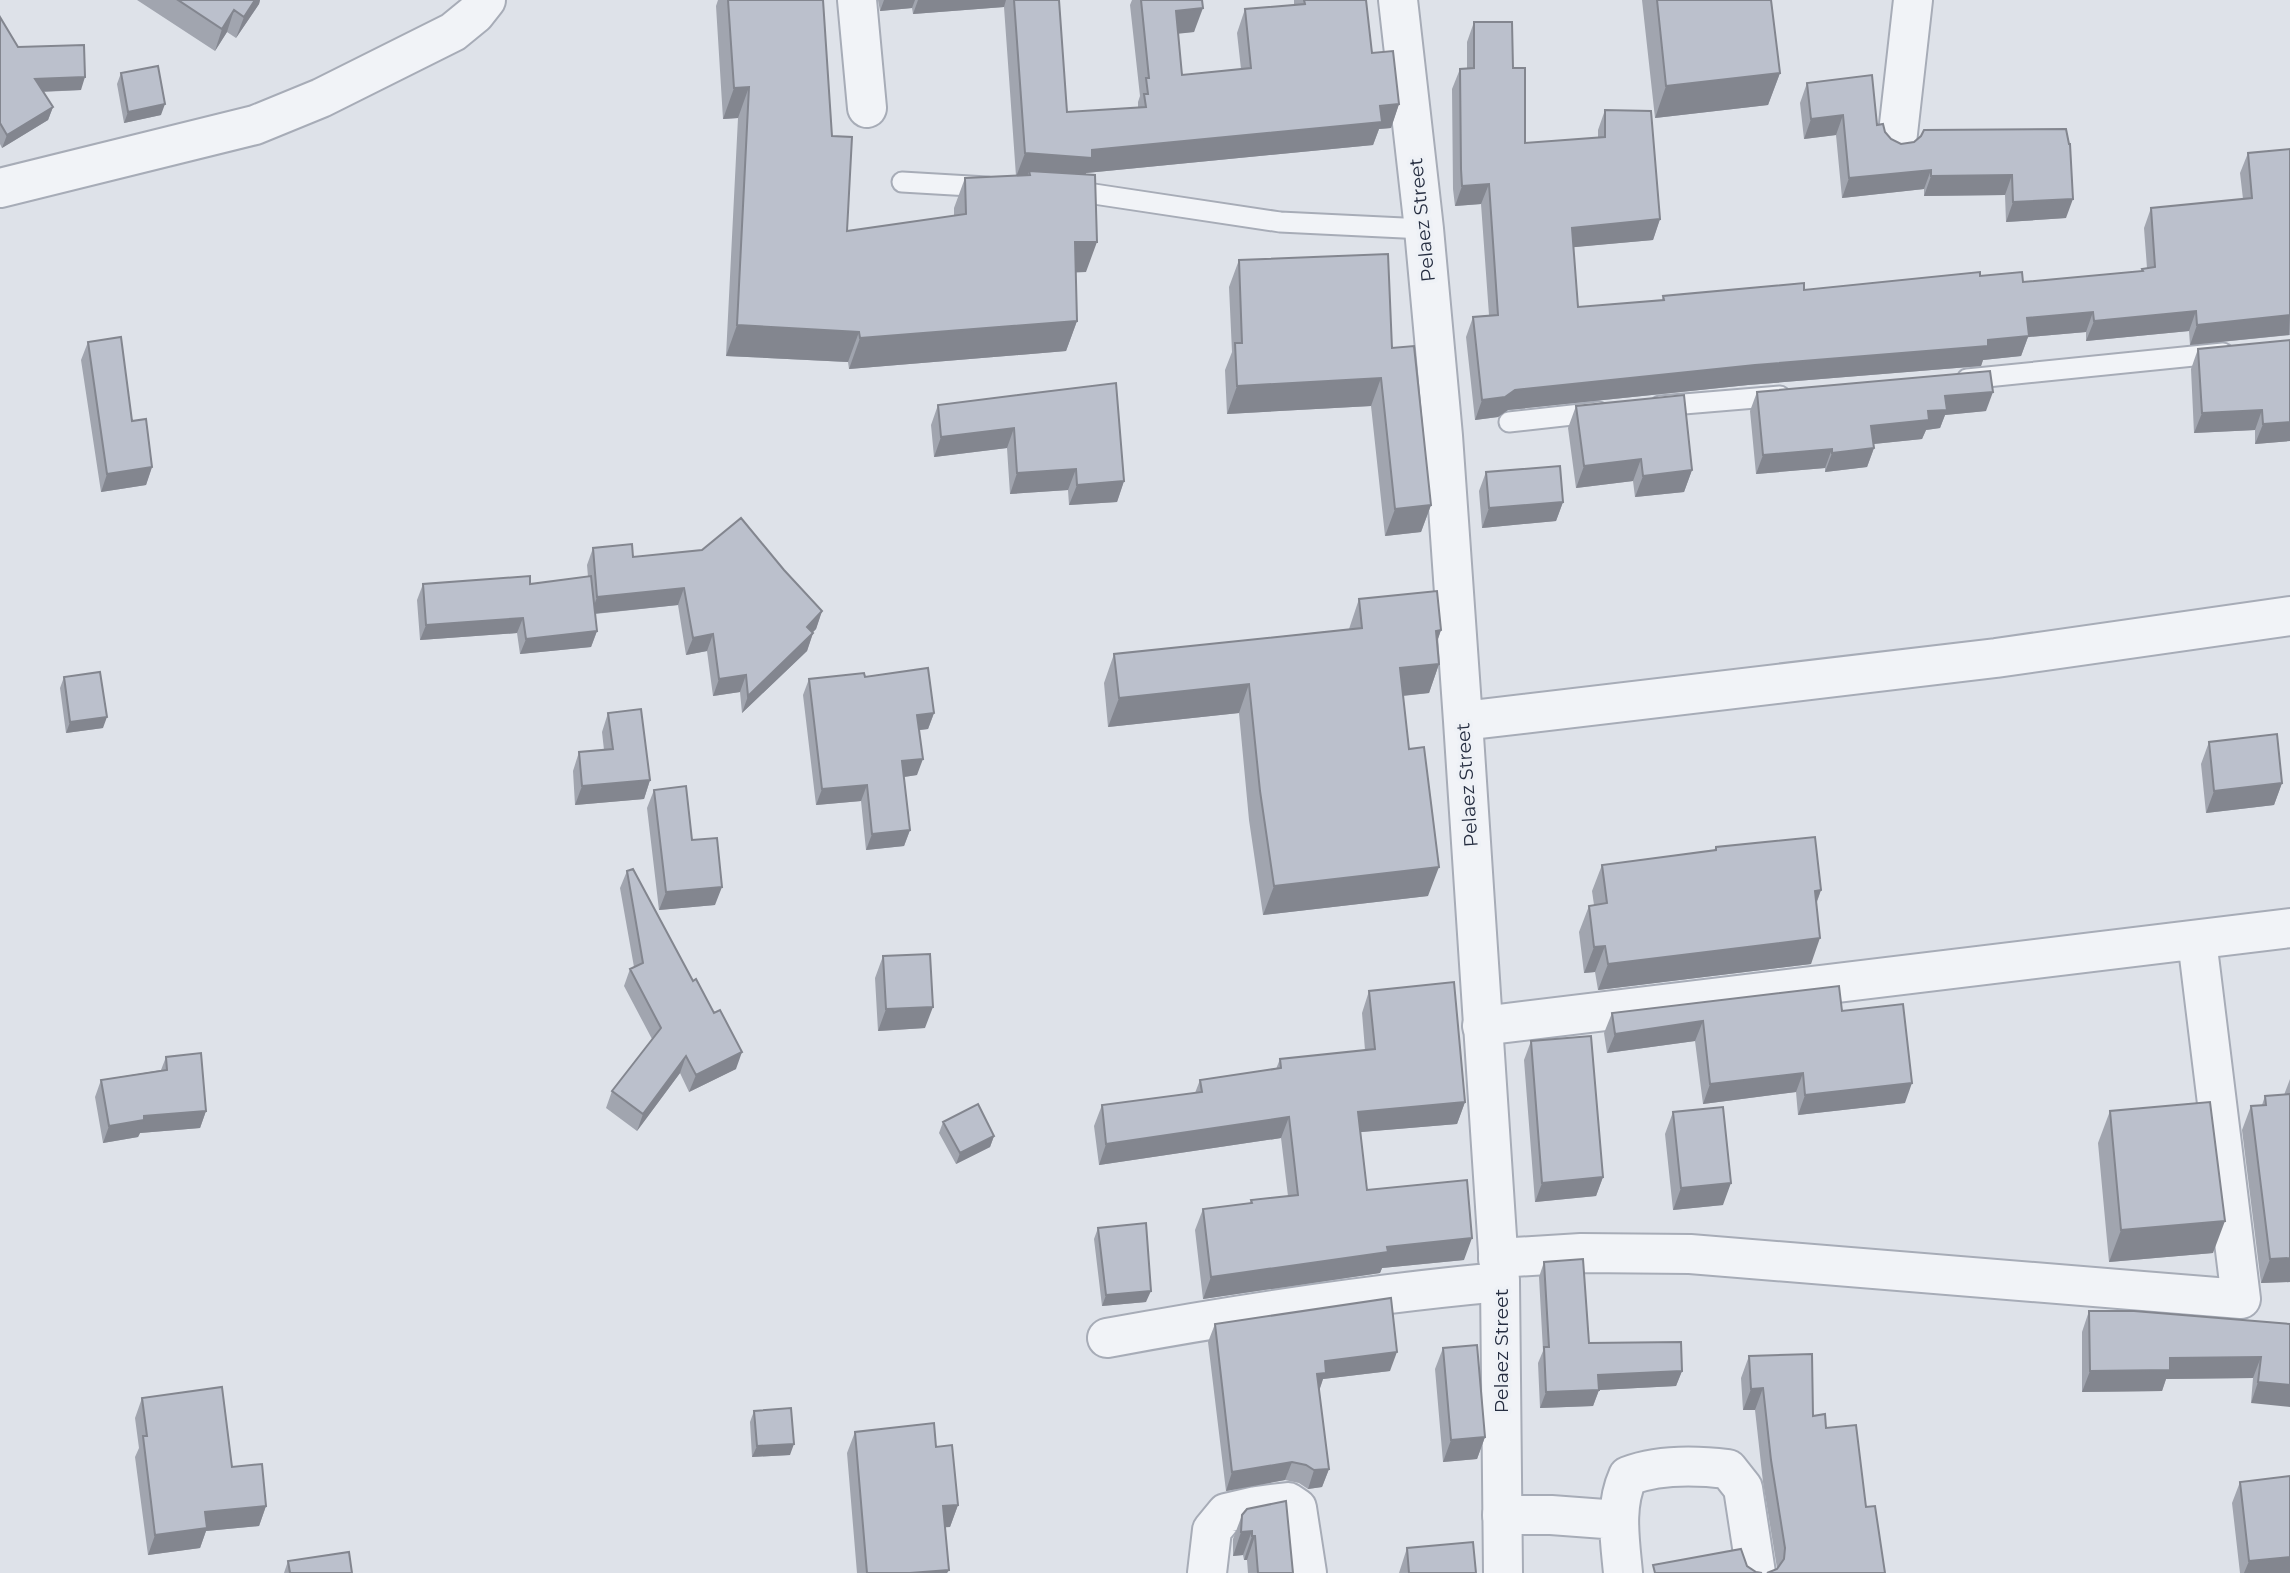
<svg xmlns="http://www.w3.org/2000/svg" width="2290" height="1573" font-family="Montserrat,sans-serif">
<rect width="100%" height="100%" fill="#dee2e9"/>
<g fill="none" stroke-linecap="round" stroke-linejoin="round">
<g stroke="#a7acb7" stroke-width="23">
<path id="service" d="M902 182 987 187
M1070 192 1094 194 1280 222 1424 229
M1967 379 2223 353
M1660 406 1780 396
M1509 422 1599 412"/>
</g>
<g stroke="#a7acb7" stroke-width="42">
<path id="minor" d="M857 0 867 108
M1897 142 1913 0
M0 188 255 125 321 98 453 32 475 14 486 0
M1482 1026 2290 928
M1498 1258 1581 1253 1690 1254 2241 1299 2197 940
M1107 1338C1237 1314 1369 1294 1500 1282
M1502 1515H1551L1618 1520
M1207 1573 1212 1530 1226 1513 1256 1506 1288 1502 1297 1508 1307 1573
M1623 1573C1620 1540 1614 1507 1628 1476 1659 1464 1695 1465 1728 1469L1743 1488 1756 1573"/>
</g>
<g stroke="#a7acb7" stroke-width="42">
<path id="tertiary" d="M1398 0 1424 229 1443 436 1463 721 1500 1282 1503 1573
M1463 721 1996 658 2290 616"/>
</g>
<use href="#service" stroke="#f1f3f7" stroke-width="19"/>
<use href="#minor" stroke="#f1f3f7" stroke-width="38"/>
<use href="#tertiary" stroke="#f1f3f7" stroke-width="38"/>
</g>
<path fill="#a1a5af" d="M137 0H260L259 4 236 38 227 32 215 51Z
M718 0H823L832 136 847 231 954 216V208L965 178 1016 176 1004 7 913 14 912 8 880 11 878 0H1059L1067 112 1138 108V102L1140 96 1130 5 1132 0H1202L1194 32 1178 33 1182 75 1241 69 1237 33 1245 9 1294 5V0H1366L1372 53 1399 104 1391 128 1379 129 1373 145 1086 173V272H1076L1077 321 1066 351 849 369 848 362 726 356 738 118 723 119 716 6Z
M1642 0H1771L1780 73 1768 105 1655 118Z
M0 17 18 47 81 90 43 92 53 107 48 120 2 148 0 144Z
M1474 22 1513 68 1525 143 1598 138V130L1605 110 1660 219 1653 240 1573 247 1578 307 1662 300 1663 296 1804 290 1980 276 2023 282 2141 271 2142 269 2147 268 2144 228 2151 208 2243 199 2240 173 2248 153 2290 149V335L2190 345 2189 331 2086 341V332L2028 337 2021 356 1983 360 1981 366 1748 385 1508 410 1498 417 1475 420 1466 337 1473 317 1489 315 1481 204 1455 206 1453 189 1452 89 1460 69 1467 68V42Z
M121 73 161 115 124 123 117 84Z
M1807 83 1877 125 1891 139 1901 144 2066 129V218L2006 222 2005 195 1924 196V189L1842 198 1836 135 1804 139 1800 103Z
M1239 260 1392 348 1431 505 1421 532 1385 536 1371 406 1227 414 1225 370 1232 352 1229 287Z
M2290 340V441L2255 444V430L2194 433 2191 369 2198 349Z
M88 342 132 421 152 467 146 485 101 492 81 360Z
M1116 383 1124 481 1117 502 1069 505 1068 490 1010 494 1007 448 934 457 931 425 938 405Z
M1757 392 1986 411 1945 415 1940 428 1926 430 1922 439 1873 444 1874 448 1867 467 1825 472V468L1756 474 1750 411Z
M1576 406 1692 470 1684 492 1635 497 1633 481 1576 488 1568 428Z
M1486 472 1563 502 1556 521 1482 528 1479 491Z
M593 548 633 557 784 570 822 611 816 629 813 632V633L807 651 742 713 740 692 713 696 707 651 686 655 678 605 595 614 597 631 591 647 520 654 517 633 420 640 417 600 423 584H530L588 577 587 565Z
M1359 599 1441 630 1437 642 1439 664 1429 693 1403 696 1409 749 1428 896 1263 915 1249 820 1239 713 1108 727 1104 683 1114 654 1349 629Z
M64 677 103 728 66 733 60 688Z
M865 677 934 713 928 729 919 730 917 775 904 777 910 830 904 846 866 850 861 801 816 805 803 695 809 679Z
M608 713 650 780 644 799 575 805 573 771 579 752 604 750 602 732Z
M2209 742 2282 783 2274 805 2206 813 2201 764Z
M654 790 692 840 715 905 659 910 647 808Z
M1716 847 1821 890 1817 902 1811 964 1598 990 1595 972 1584 973 1579 932 1589 906 1594 905 1592 891 1602 865 1714 850Z
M627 871 736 1069 689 1092 680 1073 637 1131 606 1108 612 1091 652 1039 624 986 630 969 634 967 620 888Z
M883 956 925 1028 878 1031 875 978Z
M1369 991 1465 1102 1457 1124 1360 1132 1367 1190 1464 1260 1382 1268 1380 1273 1203 1299 1195 1230 1203 1209 1250 1203 1251 1200 1288 1196 1281 1138 1099 1165 1094 1126 1102 1105 1195 1093 1200 1080 1276 1069 1280 1059 1365 1050 1362 1013Z
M1842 1011 1905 1103 1798 1115 1796 1092 1703 1104 1695 1041 1607 1053 1604 1033 1612 1013Z
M1531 1041 1603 1177 1596 1196 1535 1202 1524 1060Z
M166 1057 206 1111 200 1128 140 1133 138 1137 103 1143 95 1097 101 1080 161 1070Z
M2290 1079V1282L2261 1283 2242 1130 2251 1106 2262 1105 2265 1096 2284 1095Z
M2110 1111 2213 1253 2109 1262 2098 1143Z
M1673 1112 1723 1205 1673 1210 1665 1134Z
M943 1122 994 1136 990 1147 956 1164 939 1133Z
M1098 1228 1146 1302 1102 1306 1094 1239Z
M1544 1262 1589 1343 1682 1371 1676 1386 1599 1390 1593 1406 1540 1408 1538 1363 1543 1351 1539 1277Z
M2089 1311 2290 1324 2251 1403 2253 1378 2166 1379 2162 1391 2082 1392V1332Z
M1215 1324 1390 1371 1323 1379 1319 1391 1329 1469 1322 1487 1308 1489 1299 1483 1285 1480 1226 1491 1208 1342Z
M1443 1348 1485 1437 1477 1459 1443 1462 1435 1369Z
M1749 1356 1826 1428 1866 1507 1777 1568 1763 1482 1755 1410H1743L1741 1378Z
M142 1398 232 1467 266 1506 259 1526 206 1531 200 1548 148 1555 135 1457 139 1448 135 1418Z
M754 1411 790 1455 752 1457 750 1422Z
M855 1432 936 1447 958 1505 950 1527H945L949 1570 947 1573H857L847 1453Z
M2240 1482 2290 1573H2240L2232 1503Z
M1242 1515 1293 1573H1248L1247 1560H1244L1243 1555 1233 1556V1539Z
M1407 1548 1476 1573H1399Z
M288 1561 352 1573H284Z"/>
<path fill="#83868f" d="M255 0H260L259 4 236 38 244 17Z
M884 0H915L912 8 880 11Z
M918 0H1006L1004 7 913 14Z
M1203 8 1194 32 1167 35 1176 11Z
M234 10 227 32 215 51 222 29Z
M1780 73 1768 105 1655 118 1666 86Z
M85 77 81 90 30 92 35 79Z
M749 87 738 118 723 119 734 88Z
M165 104 161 115 124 123 128 112Z
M1399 104 1391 128 1379 129 1373 145 1086 173 1083 181 1030 175 1029 171 1027 178 1016 177 1025 153 1092 150Z
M53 107 48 120 2 148 7 135Z
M1843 115 1836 135 1804 139 1811 119Z
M1931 170 1924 189 1842 198 1849 178Z
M2012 175 2005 195 1924 196 1931 176Z
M1489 184 1481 204 1455 206 1462 186Z
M2073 199 2066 218 2006 222 2013 202Z
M1660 219 1653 240 1565 248 1572 228Z
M1075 242H1097L1086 272 1064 273Z
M2196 311 2189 331 2086 341 2094 321Z
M2093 312 2086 332 2028 337 2021 356 1983 360 1981 366 1748 385 1508 410 1498 417 1475 420 1482 400 1515 390 1988 340 2027 318Z
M2290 315 2289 335 2190 345 2197 325Z
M1077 321 1066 351 849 369 860 338Z
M737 325 859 332 848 362 726 356Z
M1381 378 1371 406 1227 414 1237 386Z
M1993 392 1986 411 1945 415 1940 428 1926 430 1922 439 1864 445 1871 426 1945 396Z
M2262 410 2255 430 2194 433 2202 413Z
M2290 422V441L2255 444 2263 424Z
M1014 428 1007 448 934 457 941 437Z
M1874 448 1867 467 1825 472 1832 453Z
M1832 449 1825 468 1756 474 1763 455Z
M1641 459 1633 481 1576 488 1584 466Z
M152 467 146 485 101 492 107 474Z
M1076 469 1068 490 1010 494 1017 473Z
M1692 470 1684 492 1635 497 1643 476Z
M1124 481 1117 502 1069 505 1077 485Z
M1563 502 1556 521 1482 528 1489 508Z
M1431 505 1421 532 1385 536 1395 509Z
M684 588 678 605 591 614 597 597Z
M822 611 816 629 801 644 807 627Z
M523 618 517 633 420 640 426 625Z
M1441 630 1431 659 1436 631Z
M597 631 591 647 520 654 526 639Z
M813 633 807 651 742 713 748 696Z
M713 634 707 651 686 655 693 638Z
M1439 664 1429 693 1390 697 1400 668Z
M746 675 740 692 713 696 719 679Z
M1249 684 1239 713 1108 727 1119 698Z
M934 713 928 729 911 731 917 715Z
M107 717 103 728 66 733 70 722Z
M923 759 917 775 897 778 902 761Z
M650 780 644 799 575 805 582 786Z
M2282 783 2274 805 2206 813 2214 791Z
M867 785 861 801 816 805 822 789Z
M910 830 904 846 866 850 872 834Z
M1439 867 1428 896 1263 915 1274 886Z
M722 887 715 905 659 910 666 892Z
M1821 890 1811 917 1815 891Z
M1820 938 1811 964 1598 990 1608 964Z
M1605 946 1595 972 1584 973 1594 947Z
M933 1007 925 1028 878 1031 886 1009Z
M1703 1021 1695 1041 1607 1053 1615 1034Z
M742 1052 736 1069 689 1092 696 1075Z
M686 1056 680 1073 637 1131 643 1114Z
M1803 1073 1796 1092 1703 1104 1710 1084Z
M1912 1083 1905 1103 1798 1115 1805 1095Z
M1465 1102 1457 1124 1350 1133 1358 1112Z
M206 1111 200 1128 140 1133 138 1137 103 1143 109 1126 144 1116Z
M1289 1117 1281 1138 1099 1165 1106 1144Z
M994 1136 990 1147 956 1164 960 1153Z
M1603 1177 1596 1196 1535 1202 1542 1183Z
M1731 1183 1723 1205 1673 1210 1681 1188Z
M2225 1221 2213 1253 2109 1262 2121 1230Z
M1472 1238 1464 1260 1382 1268 1380 1273 1203 1299 1211 1277 1387 1247Z
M2290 1258V1282L2261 1283 2270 1259Z
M1151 1291 1146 1302 1102 1306 1106 1295Z
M1397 1352 1390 1371 1323 1379 1319 1391 1317 1374 1325 1361Z
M2261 1357 2253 1378 2166 1379 2162 1391 2082 1392 2090 1371 2170 1358Z
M1682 1371 1676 1386 1599 1390 1593 1406 1540 1408 1546 1392 1598 1375Z
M2258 1382 2290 1385V1407L2251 1403Z
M1763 1388 1755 1410H1743L1751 1389Z
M1485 1437 1477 1459 1443 1462 1451 1440Z
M794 1444 790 1455 752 1457 757 1446Z
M1292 1462 1285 1480 1226 1491 1232 1472Z
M1329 1469 1322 1487 1308 1489 1314 1470Z
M958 1505 950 1527 936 1528 943 1506Z
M266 1506 259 1526 206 1531 200 1548 148 1555 155 1535 205 1512Z
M1252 1531 1243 1555 1233 1556 1241 1532Z
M1252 1536H1255L1247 1560H1244Z
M2290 1557V1573H2244L2249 1561Z
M949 1570 947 1573H910Z"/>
<path fill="#bbc0cc" stroke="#83868f" stroke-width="2" d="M178 0H255L244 17 234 10 222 29Z
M728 0H823L832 136 852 137 847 231 966 214 965 178 1030 175 1029 171 1095 175 1097 242H1075L1077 321 860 338 859 332 737 325 749 87 734 88Z
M1014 0H1059L1067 112 1146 107 1144 94H1148L1146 78H1149L1141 0H1202L1203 8 1176 11 1182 75 1251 68 1245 9 1305 4 1304 0H1366L1372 53 1393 51 1399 104 1380 106 1382 122 1092 150V158L1025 153Z
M1657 0H1771L1780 73 1666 86Z
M0 17 18 47 84 45 85 77 35 79 53 107 7 135 0 123Z
M1474 22H1512L1513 68H1525V143L1605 137V110L1651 111 1660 219 1572 228 1578 307 1664 300 1663 296 1804 283V290L1980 272V276L2022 272 2023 282 2143 271 2142 269 2155 267 2151 208 2252 198 2248 153 2290 149V315L2197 325 2196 311 2094 321 2093 312 2027 318 2029 336 1988 340V346L1755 365 1515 390 1505 397 1482 400 1473 317 1498 315 1489 184 1462 186 1461 169 1460 69 1474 68Z
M158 66 165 104 128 112 121 73Z
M1872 75 1877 125 1883 124 1885 132 1891 139 1901 144 1914 142 1921 136 1924 130 2066 129 2069 144H2070L2073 199 2013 202 2012 175 1931 176V170L1849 178 1843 115 1811 119 1807 83Z
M1388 254 1392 348 1414 346 1431 505 1395 509 1381 378 1237 386 1235 343H1242L1239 260Z
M121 337 132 421 146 419 152 467 107 474 88 342Z
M2290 340V422L2263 424 2262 410 2202 413 2198 349Z
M1990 371 1993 392 1945 396 1947 410 1928 411 1929 420 1871 426 1874 448 1832 453V449L1763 455 1757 392Z
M1116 383 1124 481 1077 485 1076 469 1017 473 1014 428 941 437 938 405Z
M1684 395 1692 470 1643 476 1641 459 1584 466 1576 406Z
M1560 466 1563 502 1489 508 1486 472Z
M741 518 784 570 822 611 807 627 813 633 748 696 746 675 719 679 713 634 693 638 684 588 597 597 593 548 632 544 633 557 702 550Z
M530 576V584L591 576 597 631 526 639 523 618 426 625 423 584Z
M1437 591 1441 630 1436 631 1439 664 1400 668 1409 749 1424 747 1439 867 1274 886 1260 791 1249 684 1119 698 1114 654 1362 628 1359 599Z
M928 668 934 713 917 715 923 759 902 761 910 830 872 834 867 785 822 789 809 679 864 673 865 677Z
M100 672 107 717 70 722 64 677Z
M641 709 650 780 582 786 579 752 613 749 608 713Z
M2277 734 2282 783 2214 791 2209 742Z
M686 786 692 840 717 838 722 887 666 892 654 790Z
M1815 837 1821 890 1815 891 1820 938 1608 964 1605 946 1594 947 1589 906 1607 903 1602 865 1716 850V847Z
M633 869 693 981 696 979 714 1013 720 1010 742 1052 696 1075 686 1056 643 1114 612 1091 661 1028 630 969 643 963 627 871Z
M930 954 933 1007 886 1009 883 956Z
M1454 982 1465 1102 1358 1112 1367 1190 1467 1180 1472 1238 1387 1247 1388 1252 1211 1277 1203 1209 1252 1203 1251 1200 1298 1195 1289 1117 1106 1144 1102 1105 1202 1092 1200 1080 1281 1068 1280 1059 1375 1049 1369 991Z
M1839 986 1842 1011 1903 1004 1912 1083 1805 1095 1803 1073 1710 1084 1703 1021 1615 1034 1612 1013Z
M1591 1036 1603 1177 1542 1183 1531 1041Z
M201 1053 206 1111 144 1116V1120L109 1126 101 1080 167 1070 166 1057Z
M2290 1094V1258L2270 1259 2251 1106 2266 1105 2265 1096Z
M2210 1102 2225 1221 2121 1230 2110 1111Z
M978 1104 994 1136 960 1153 943 1122Z
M1723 1107 1731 1183 1681 1188 1673 1112Z
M1146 1223 1151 1291 1106 1295 1098 1228Z
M1583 1259 1589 1343 1681 1342 1682 1371 1598 1375 1599 1390 1546 1392 1544 1347H1549L1544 1262Z
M1391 1298 1397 1352 1325 1361 1326 1373 1317 1374 1329 1469 1314 1470 1306 1465 1292 1462 1232 1472 1215 1324Z
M2089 1311H2134L2290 1324V1385L2258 1382 2261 1357 2170 1358V1370L2090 1371Z
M1477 1345 1485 1437 1451 1440 1443 1348Z
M1812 1354 1813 1416 1825 1414 1826 1428 1856 1425 1866 1507 1875 1506 1885 1573H1767L1777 1569 1784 1559 1785 1548 1771 1460 1763 1388 1751 1389 1749 1356Z
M222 1387 232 1467 262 1464 266 1506 205 1512 207 1528 155 1535 143 1436H147L142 1398Z
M791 1408 794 1444 757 1446 754 1411Z
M934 1423 936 1447 952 1445 958 1505 943 1506 949 1570 910 1573H867L855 1432Z
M2290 1476V1557L2249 1561 2240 1482Z
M1286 1501 1293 1573H1258L1255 1536H1252V1531L1241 1532 1242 1515 1247 1509Z
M1473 1542 1476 1573H1409L1407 1548Z
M1741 1549 1747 1566 1756 1572 1762 1573H1655L1653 1565Z
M349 1552 352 1573H290L288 1561Z"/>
<g text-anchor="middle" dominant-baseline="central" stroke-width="7" stroke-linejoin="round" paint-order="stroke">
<g font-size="19" fill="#262e41" stroke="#eef1f6">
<text transform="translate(1422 220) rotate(-96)">Pelaez Street</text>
<text transform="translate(1467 785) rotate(-94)">Pelaez Street</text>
<text transform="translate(1501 1351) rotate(-90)">Pelaez Street</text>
</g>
</g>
</svg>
